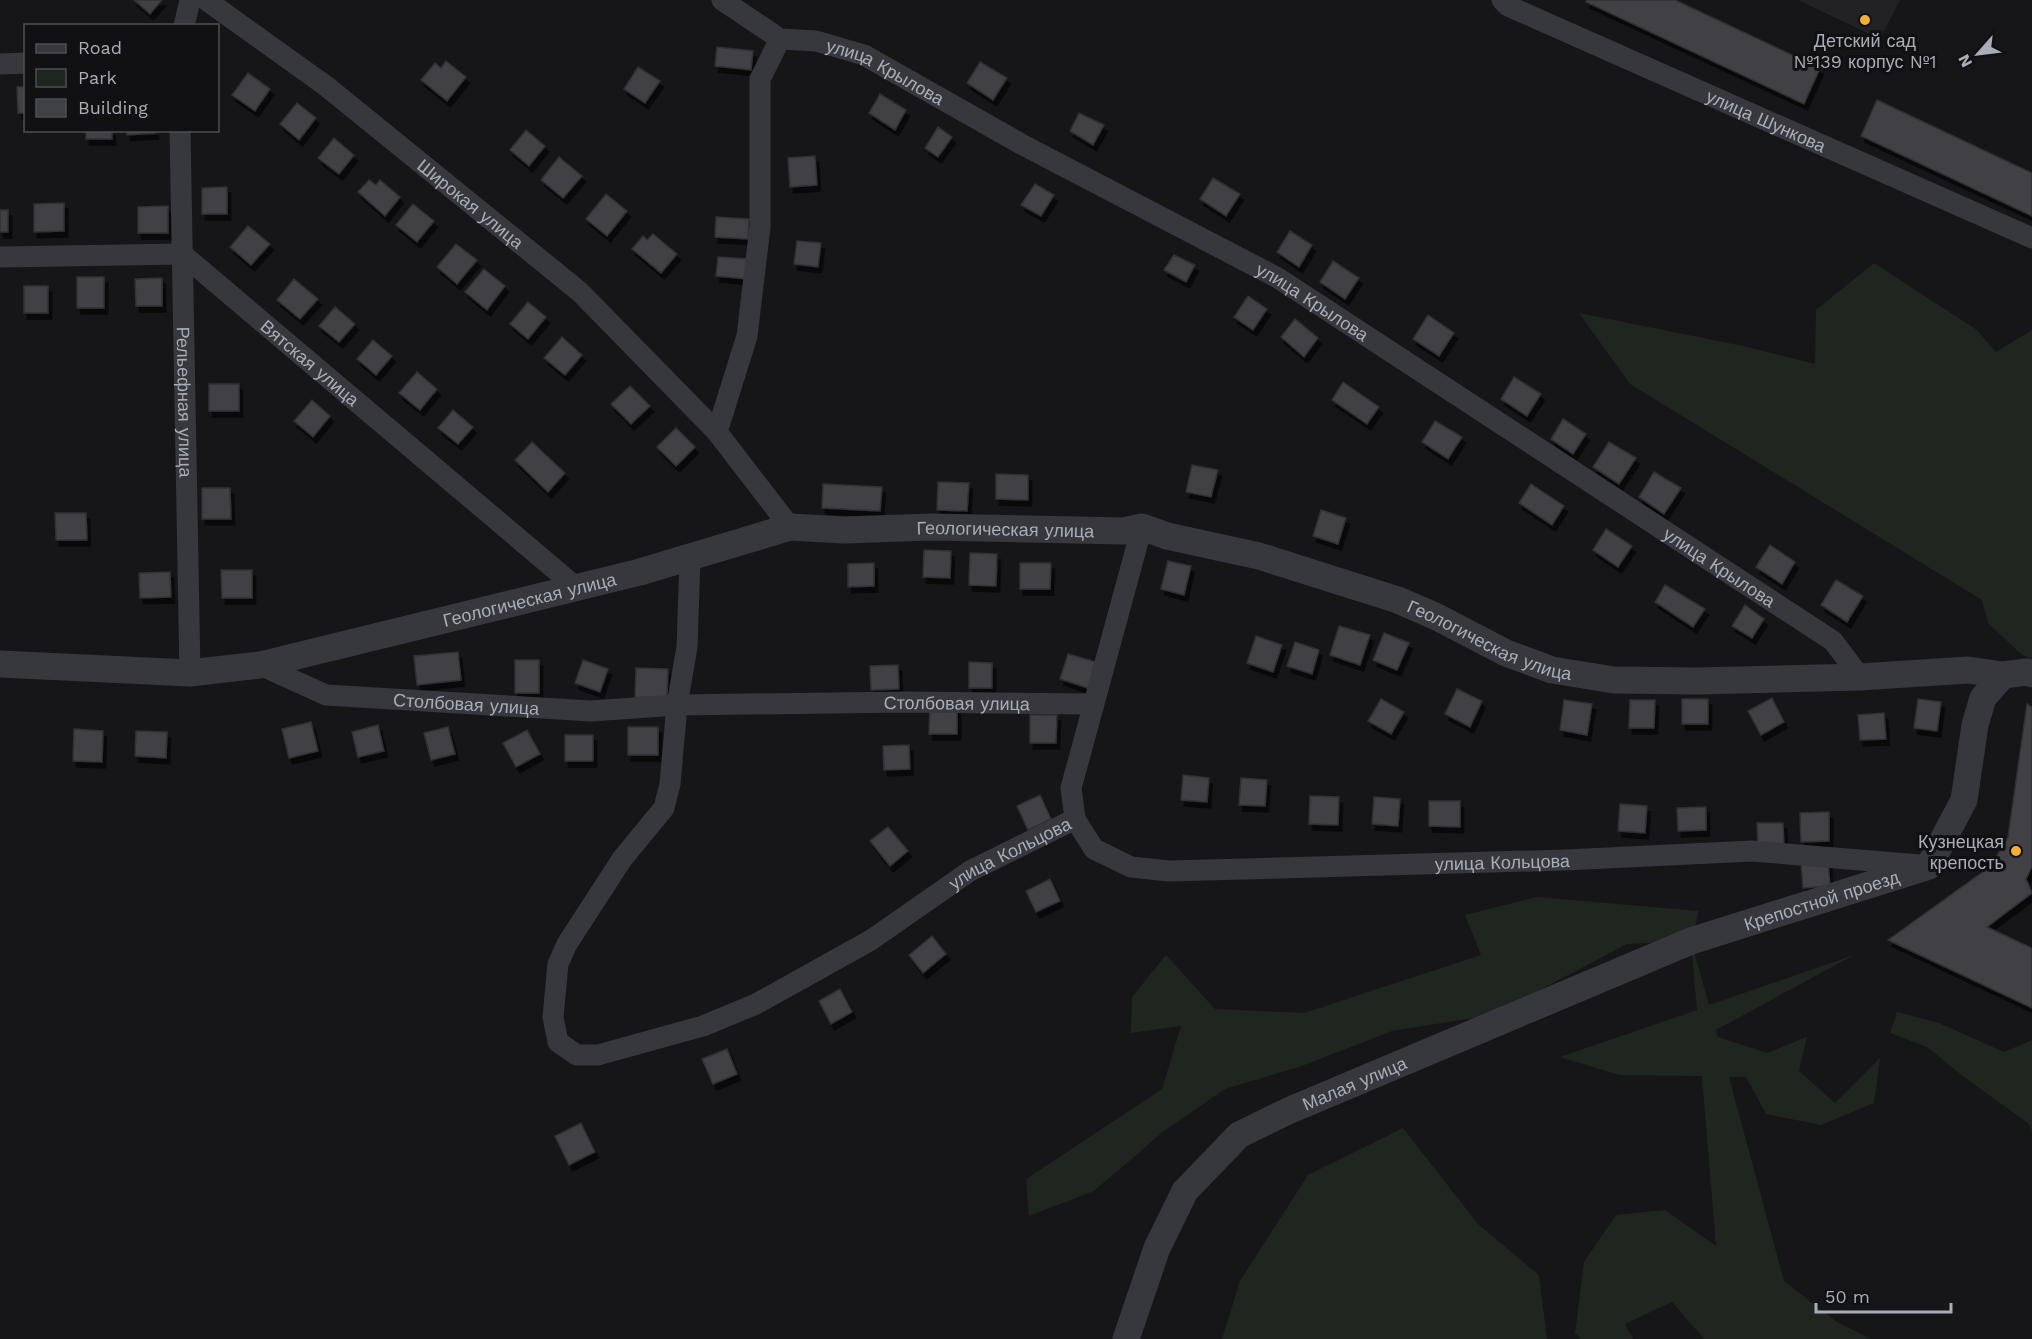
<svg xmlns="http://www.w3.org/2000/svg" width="2032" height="1339" font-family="'Work Sans',sans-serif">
<defs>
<filter id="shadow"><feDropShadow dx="3.5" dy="6" stdDeviation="0" flood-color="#0009"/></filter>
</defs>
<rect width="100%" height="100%" fill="#161618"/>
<path fill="#222225" d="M1798 0H1900L1880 39Z"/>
<path fill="#1e261f" d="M1874 263 1977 330 1996 352 2032 330V659L2022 655 1988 623 1982 600 1630 384 1579 313 1743 346 1815 364 1816 310Z
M1537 897 1699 911 1691 941 1709 1005 1854 955 1716 1030 1718 1037 1767 1053 1807 1037 1799 1071 1835 1103 1880 1058 1874 1103 1821 1125 1766 1114 1746 1077H1729L1784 1281 1837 1322 1871 1339H1704L1672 1302 1625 1324 1633 1339H1581L1575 1333 1584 1262 1616 1215 1665 1210 1716 1246 1702 1076 1619 1075 1560 1057 1697 1010 1691 941 1627 944 1492 1015 1392 1031 1302 1066 1225 1089 1164 1131 1094 1191 1029 1216 1026 1179 1162 1089 1181 1026 1131 1033 1132 997 1166 955 1215 1009 1304 1013 1481 955 1465 915Z
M1897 1012 1939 1023 2004 1052 2032 1040V1131L2029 1124 1964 1077 1927 1047 1890 1033Z
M1403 1128 1478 1224 1539 1275 1547 1339H1222L1240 1281 1308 1175Z"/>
<path fill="#404145" stroke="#303034" stroke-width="1.5" filter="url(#shadow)" d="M134 0H162L150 14Z
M1587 0H1675L1820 68 1804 104 1586 2Z
M717 47 753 51 751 70 715 66Z
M446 61 466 77 447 101 421 80 435 63 441 68Z
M980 62 1007 78 993 100 967 83Z
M638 67 660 81 645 103 624 89Z
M248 73 270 89 255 111 232 95Z
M17 87H26V113H18Z
M880 94 906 110 895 130 869 113Z
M1877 100 2032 173V216L1861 136Z
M297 103 316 118 299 140 280 124Z
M1079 113 1104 125 1093 145 1070 131Z
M938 127 952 137 938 157 925 148Z
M86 130H112V139H86Z
M127 130H155V133L127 135Z
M526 130 545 146 529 166 510 150Z
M334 138 354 155 339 174 318 158Z
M815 156 817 185 790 187 788 158Z
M559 157 582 176 563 198 541 180Z
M1213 178 1240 194 1226 216 1200 199Z
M369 180 376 185 380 180 400 197 385 216 358 192Z
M1035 184 1054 195 1041 216 1021 205Z
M227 187V214H202V188Z
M606 194 627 211 607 236 586 219Z
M64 203V231L34 232V204Z
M413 204 434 221 417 242 396 225Z
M168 206V233H138V207Z
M0 210H8V232H0Z
M716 217 749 219 748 239 715 237Z
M248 226 270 244 251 265 230 247Z
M1290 231 1312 245 1299 267 1277 252Z
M653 234 677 254 661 273 632 249 643 236 647 240Z
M797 241 821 243 818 267 794 264Z
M456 244 477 260 457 284 437 267Z
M1174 255 1195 265 1186 282 1164 270Z
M718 257 749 259 747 279 716 276Z
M1333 261 1359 278 1345 299 1320 282Z
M484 269 505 286 487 310 465 292Z
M77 277H104V308H77Z
M162 278V306H136L135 279Z
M294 279 318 299 300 319 277 300Z
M24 286H48V313H24Z
M1248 296 1267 309 1253 330 1234 317Z
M528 302 546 317 528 339 510 324Z
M335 307 355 324 339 342 319 326Z
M1428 315 1454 333 1439 356 1413 339Z
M1295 319 1318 338 1304 357 1281 337Z
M562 337 582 355 565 375 544 358Z
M373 340 392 356 376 375 357 359Z
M417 372 437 389 420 410 399 393Z
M1514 377 1541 394 1527 416 1501 399Z
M1343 382 1379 407 1367 424 1332 400Z
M209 384H239V411H209Z
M630 386 650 406 631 424 611 404Z
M312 400 330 416 313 437 294 421Z
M453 410 473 427 458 444 438 428Z
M1563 419 1586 434 1573 454 1551 439Z
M1435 421 1462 437 1448 459 1422 442Z
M676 428 695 447 676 466 657 447Z
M532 442 565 473 548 492 515 460Z
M1609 442 1636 458 1619 484 1593 467Z
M1192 465 1218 470 1211 497 1186 492Z
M1654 472 1681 488 1664 514 1639 497Z
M996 474 1028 475V500L996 499Z
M938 482 969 483 967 511 937 510Z
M823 484 882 487 880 511 822 508Z
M1531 484 1564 506 1552 525 1519 503Z
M202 488H230L231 519H202Z
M1321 510 1346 518 1338 544 1313 536Z
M55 513H86L87 540H56Z
M1606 529 1632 546 1618 567 1593 550Z
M1770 545 1795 562 1782 584 1756 567Z
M924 550 951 551 950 578 923 577Z
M970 553 997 554 996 586 969 585Z
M1168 561 1191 566 1184 595 1161 589Z
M874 563V586L848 587V564Z
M1020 563H1051L1050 589H1020Z
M221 570H252V598H222Z
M170 572 171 597 140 598 139 573Z
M1836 580 1863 596 1847 622 1821 605Z
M1665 585 1705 609 1693 627 1655 602Z
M1745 605 1764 619 1752 638 1732 626Z
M1339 626 1370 635 1360 665 1330 655Z
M1384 633 1409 643 1397 670 1373 660Z
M1256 636 1282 645 1273 672 1247 663Z
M1295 642 1319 650 1312 674 1287 666Z
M458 652 461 680 417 685 414 656Z
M1068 654 1096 662 1088 688 1060 679Z
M515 660H539V693H515Z
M583 660 608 669 600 692 575 683Z
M969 662 992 663V688H969Z
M898 665 899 689 871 690 870 666Z
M636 668 668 669 667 698 635 697Z
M1457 689 1482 701 1470 727 1445 714Z
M1772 698 1784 722 1761 735 1748 711Z
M1381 699 1404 712 1391 734 1368 721Z
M1682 699H1708V724H1682Z
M1918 699 1941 702 1937 731 1914 728Z
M1564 700 1592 704 1587 735 1560 730Z
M1630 700H1655L1654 728H1629Z
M2027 704 2032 707V866L2026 879 2032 893 1987 927 2032 948V1008L1888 940 1991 866 2008 837Z
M930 705H957V734H929Z
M1884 713 1886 739 1860 740 1858 715Z
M1030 715H1057L1056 743H1030Z
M311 722 318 751 289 758 282 729Z
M378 725 384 751 358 757 352 732Z
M448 727 455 754 431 760 424 733Z
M628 727H658V755H628Z
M74 729 103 731 102 762 73 761Z
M527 730 540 754 516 767 503 743Z
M136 731 167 732 166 758 135 756Z
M565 735H593V761H565Z
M909 745 910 769 884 770 883 746Z
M1183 775 1209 778 1207 802 1181 800Z
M1241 778 1267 780 1265 806 1239 805Z
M1040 795 1051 819 1028 830 1017 806Z
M1310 796 1339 797 1338 825 1309 824Z
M1374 797 1400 799 1398 826 1372 824Z
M1429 801H1460V827L1429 826Z
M1620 804 1647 806 1645 833 1618 831Z
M1706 807V830L1678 831 1677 808Z
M1829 812V841L1801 842 1800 813Z
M1757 823H1783L1784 847H1758Z
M888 827 908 851 890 866 870 841Z
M1828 861 1830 886 1803 888 1801 863Z
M1050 879 1060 901 1036 912 1026 891Z
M932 936 946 954 923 973 909 955Z
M840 989 852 1012 831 1024 819 1001Z
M727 1049 737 1074 713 1084 702 1059Z
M581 1123 595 1152 569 1165 555 1136Z"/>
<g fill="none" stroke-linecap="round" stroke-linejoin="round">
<g stroke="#37383d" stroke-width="21">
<path id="s1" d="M206 0 326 86 580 292 717 432"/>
<path id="s2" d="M722 0 780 39 816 41 864 55 1023 145 1278 278 1833 641 1860 677"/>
<path id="s3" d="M1502 0 1508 6 2032 238"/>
<path d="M184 26 190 0"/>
<path d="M780 39 760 79V227L747 336 717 432 790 527"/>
<path d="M0 64 26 63"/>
<path id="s4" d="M180 130 190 673"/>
<path id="s5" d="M0 257 182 254 577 588"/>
<path id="s6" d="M690 558 687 647 677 705 670 784 664 808 622 859 567 944 558 964 553 1017 558 1042 577 1055H598L703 1026 756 1004 871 940 970 871 1075 819 1094 849 1131 867 1169 871 1565 860 1752 851 1920 865"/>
<path id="s7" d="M260 665 326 695 591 711 677 705 904 702 1092 704"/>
<path d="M1075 819 1071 788 1142 527"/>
</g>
<g stroke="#37383d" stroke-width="27">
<path id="s8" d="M0 664 190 673 260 665 640 572 790 527 844 530 932 527 1123 531 1142 527 1167 536 1259 556 1398 600 1437 617 1506 653 1552 670 1614 680 1698 681 1860 677 1968 670 2003 675"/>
<path id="s9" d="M1126 1339 1157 1248 1185 1191 1239 1135 1288 1111 1691 941 1929 866 1964 800 1975 725 1983 698 2003 675 2027 672 2032 674"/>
</g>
</g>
<g fill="#f2b134" stroke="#111113" stroke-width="2">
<circle cx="1865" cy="20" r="6"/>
<circle cx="2016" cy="851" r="6"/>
</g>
<g text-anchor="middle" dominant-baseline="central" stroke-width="6" stroke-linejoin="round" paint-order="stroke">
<g font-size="18" fill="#a8adb8" stroke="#111113">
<text x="1865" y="40">Детский сад<tspan x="1865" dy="21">№139 корпус №1</tspan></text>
<text x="2004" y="841" text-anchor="end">Кузнецкая<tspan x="2004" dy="21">крепость</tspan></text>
</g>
<g font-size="18" fill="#a8adb8" stroke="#111113">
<text stroke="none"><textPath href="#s2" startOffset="182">улица Крылова</textPath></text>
<text stroke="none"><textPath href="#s3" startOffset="291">улица Шункова</textPath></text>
<text stroke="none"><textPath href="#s1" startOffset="334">Широкая улица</textPath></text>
<text stroke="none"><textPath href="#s2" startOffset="668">улица Крылова</textPath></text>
<text stroke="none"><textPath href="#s5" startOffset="350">Вятская улица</textPath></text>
<text stroke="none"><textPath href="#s4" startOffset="272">Рельефная улица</textPath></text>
<text stroke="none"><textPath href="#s8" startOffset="1024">Геологическая улица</textPath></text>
<text stroke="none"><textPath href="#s2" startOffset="1154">улица Крылова</textPath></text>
<text stroke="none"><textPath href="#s8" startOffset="538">Геологическая улица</textPath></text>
<text stroke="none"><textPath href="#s8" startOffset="1528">Геологическая улица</textPath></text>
<text stroke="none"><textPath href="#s7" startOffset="213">Столбовая улица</textPath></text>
<text stroke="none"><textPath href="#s7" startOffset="704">Столбовая улица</textPath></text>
<text stroke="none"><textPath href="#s6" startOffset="1026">улица Кольцова</textPath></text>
<text stroke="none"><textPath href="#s6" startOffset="1548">улица Кольцова</textPath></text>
<text stroke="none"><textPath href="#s9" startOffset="866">Крепостной проезд</textPath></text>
<text stroke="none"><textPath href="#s9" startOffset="364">Малая улица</textPath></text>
</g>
</g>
<rect x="24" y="24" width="195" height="108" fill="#111113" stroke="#4d4f55" stroke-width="1.5"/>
<rect x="36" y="44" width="30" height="9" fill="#37383d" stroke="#4d4f55" stroke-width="1.5"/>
<text x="78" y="54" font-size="18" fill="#a8adb8">Road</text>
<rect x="36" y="69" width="30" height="18" fill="#1e261f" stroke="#4d4f55" stroke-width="1.5"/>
<text x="78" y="84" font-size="18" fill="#a8adb8">Park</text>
<rect x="36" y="99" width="30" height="18" fill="#404145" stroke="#4d4f55" stroke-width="1.5"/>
<text x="78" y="114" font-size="18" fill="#a8adb8">Building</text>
<g transform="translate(1978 54) rotate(242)" stroke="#111113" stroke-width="4.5" paint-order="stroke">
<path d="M0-4.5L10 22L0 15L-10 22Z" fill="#a8adb8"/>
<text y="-9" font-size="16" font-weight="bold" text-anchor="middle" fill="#a8adb8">N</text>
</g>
<path d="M1816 1303v9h135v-9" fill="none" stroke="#a8adb8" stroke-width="3"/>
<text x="1825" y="1303" font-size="18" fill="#a8adb8" stroke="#111113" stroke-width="4.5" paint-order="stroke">50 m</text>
</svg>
